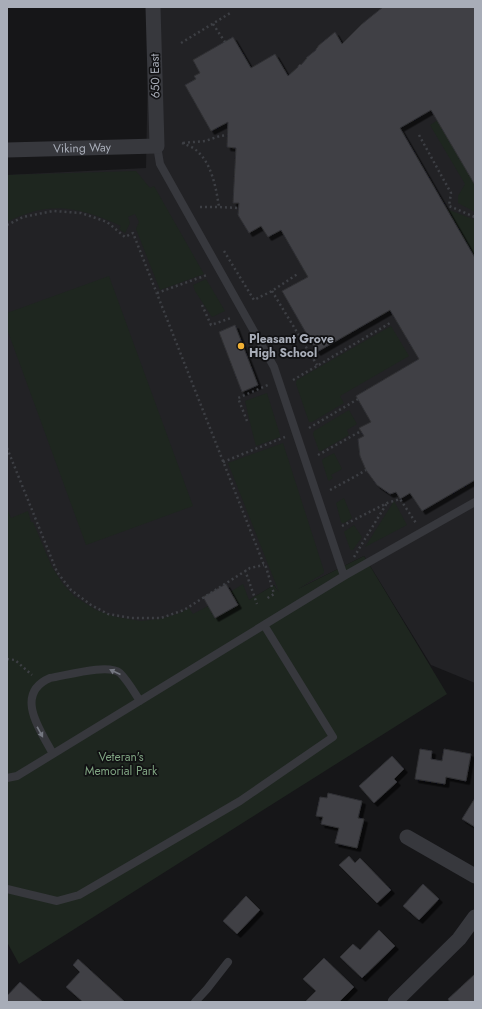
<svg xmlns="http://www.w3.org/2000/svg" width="482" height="1009" font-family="Jost,sans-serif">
<defs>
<filter id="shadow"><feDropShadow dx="3.5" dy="3.5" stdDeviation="0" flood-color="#0009"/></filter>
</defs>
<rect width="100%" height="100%" fill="#161618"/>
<path fill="#222225" d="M149 7H475V683L431 665 364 556 282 597 274 585 200 630 54 661 7 518V175L146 168Z"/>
<path fill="#1e261f" d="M438 120 475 185V212L458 203V196L465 184 430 125Z
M136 171 150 188 154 186 204 274 160 290 136 229 139 222 135 214 128 217 130 223 125 233 119 229 121 226C78 207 51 200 7 222V175Z
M447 209 475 220V258Z
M109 276 193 506 86 545 7 329V313Z
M206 279 225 311 212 317 195 291 193 285Z
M391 326 409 356 340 396 344 403 312 422H309L296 384V382L297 380Z
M267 393 280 435V437L256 446 252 431 245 401Z
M349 410 357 424 347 430 349 435 321 451H319L313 434 314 431Z
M283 443 324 571V573L298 589 364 556 447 694 19 964 7 942V509L11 518 28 511 31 522H33L52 567 63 584 74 596 96 610 116 617 141 621 160 619 180 613 189 608 193 614 208 606 243 584 249 600 274 585 279 592 228 463Z
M334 453 342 469 331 475 333 478 329 481 328 480 322 461 323 459Z
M344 498 352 518 344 523H342L341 522 336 503Z
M394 501 407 525 365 547Z
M354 525 362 537 353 550H351L350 549 344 532 345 531Z"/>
<path fill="#404145" stroke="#303034" filter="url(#shadow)" d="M383 7H475V185L431 110 400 128 475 258V480L422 511 410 493 400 499 396 492 390 494 377 485 366 470 360 456 358 439 364 436 359 428 371 422 356 396 419 359 390 310 317 352 282 291 308 277 281 230 268 237 261 226 249 233 238 215 239 203H233L236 148 227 147 228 122 211 131 185 85 196 79 194 76 200 73 193 60 233 37 251 68 275 54 288 76 298 67V66L300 64 301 65 307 58H306L316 50V49L318 47V46L335 32 342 44 362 24Z
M235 325 258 385 242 392 219 332Z
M226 584 238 605 215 618 203 597Z
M420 749 432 751 431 759 442 761 444 749 471 754 466 781 446 777 445 784 415 779Z
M392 756 404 769 394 779 397 782 374 803 359 786Z
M328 793 362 801 358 818 364 819 357 848 335 843 339 828 321 824 323 817 316 816 320 797 327 798Z
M475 798V827L462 819Z
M349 856 355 863 360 858 391 890 377 903 339 865Z
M423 884 439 899 419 920 403 906Z
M246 896 260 910 237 934 223 921Z
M379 930 395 946 362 978 340 957 353 944 360 950Z
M324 958 354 987 339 1002H305L316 991 303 979Z
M78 959 125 1002H83L66 987 80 972 73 965Z
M475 974V1002H450L448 999Z
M20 982 43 1002H7V996Z"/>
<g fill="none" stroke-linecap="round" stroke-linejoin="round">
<path stroke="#3d3f44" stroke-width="2.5" stroke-dasharray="2 3" stroke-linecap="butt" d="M213 24 225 42
M181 43 232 12
M419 135 451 193 449 206 475 217
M182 143C187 145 193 147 197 151 212 164 216 188 219 207
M183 143 205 141 220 136 227 135
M200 207H219L238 208
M7 225 23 217 53 211 81 213 107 222 125 237 133 233 264 565 266 567 274 594 266 599
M224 251 254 300 272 291 299 273
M272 291 317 365
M157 293 207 275
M202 305 211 325 231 318
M293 380 390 323
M247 421 238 398 268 385
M309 428 358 399
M7 448 57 572 71 590 91 605 108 614 131 618H161L184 610 250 568 264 565
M318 455 361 431
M223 462 285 437
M330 490 356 476 366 470
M342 526 387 503 400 499 416 523
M354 557 387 503
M245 570 257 604
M7 659 15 660 32 675"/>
<path stroke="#37383d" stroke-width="8" d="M157 146 160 164 274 367 344 576
M53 754C41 731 13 694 50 678 65 676 108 663 120 673 128 681 134 692 140 701
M7 778 17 776 344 576 475 502
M7 889 57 901 79 895 240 801 333 737 264 625
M195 1002 207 989 228 962"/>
<g stroke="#37383d" stroke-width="15">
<path id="s1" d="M7 150 157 146 153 7"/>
<path d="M407 837 475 876"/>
<path d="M395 1002 459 939 475 917"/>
</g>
</g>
<defs><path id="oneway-solid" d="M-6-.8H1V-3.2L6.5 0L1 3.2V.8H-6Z"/></defs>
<g fill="#757881">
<use href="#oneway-solid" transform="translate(115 672) rotate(-156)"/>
<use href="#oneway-solid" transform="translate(40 732) rotate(61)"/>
</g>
<circle fill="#f2b134" stroke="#111113" stroke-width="1.5" cx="241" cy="346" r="4"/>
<g text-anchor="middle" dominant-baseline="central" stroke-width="3.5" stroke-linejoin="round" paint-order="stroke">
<g font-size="12" fill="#a8adb8" stroke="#111113">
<text transform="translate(155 76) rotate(-91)">650 East</text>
<text stroke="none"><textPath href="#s1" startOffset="75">Viking Way</textPath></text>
</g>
<g font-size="12" font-weight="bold" fill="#a8adb8" stroke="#111113" text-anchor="start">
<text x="249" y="339">Pleasant Grove<tspan x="249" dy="14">High School</tspan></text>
</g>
<g font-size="12" fill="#7fa381" stroke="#111113">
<text x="121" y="757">Veteran's<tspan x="121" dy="14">Memorial Park</tspan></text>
</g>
</g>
<rect width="482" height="1009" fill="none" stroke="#a8adb8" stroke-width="16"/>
</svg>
